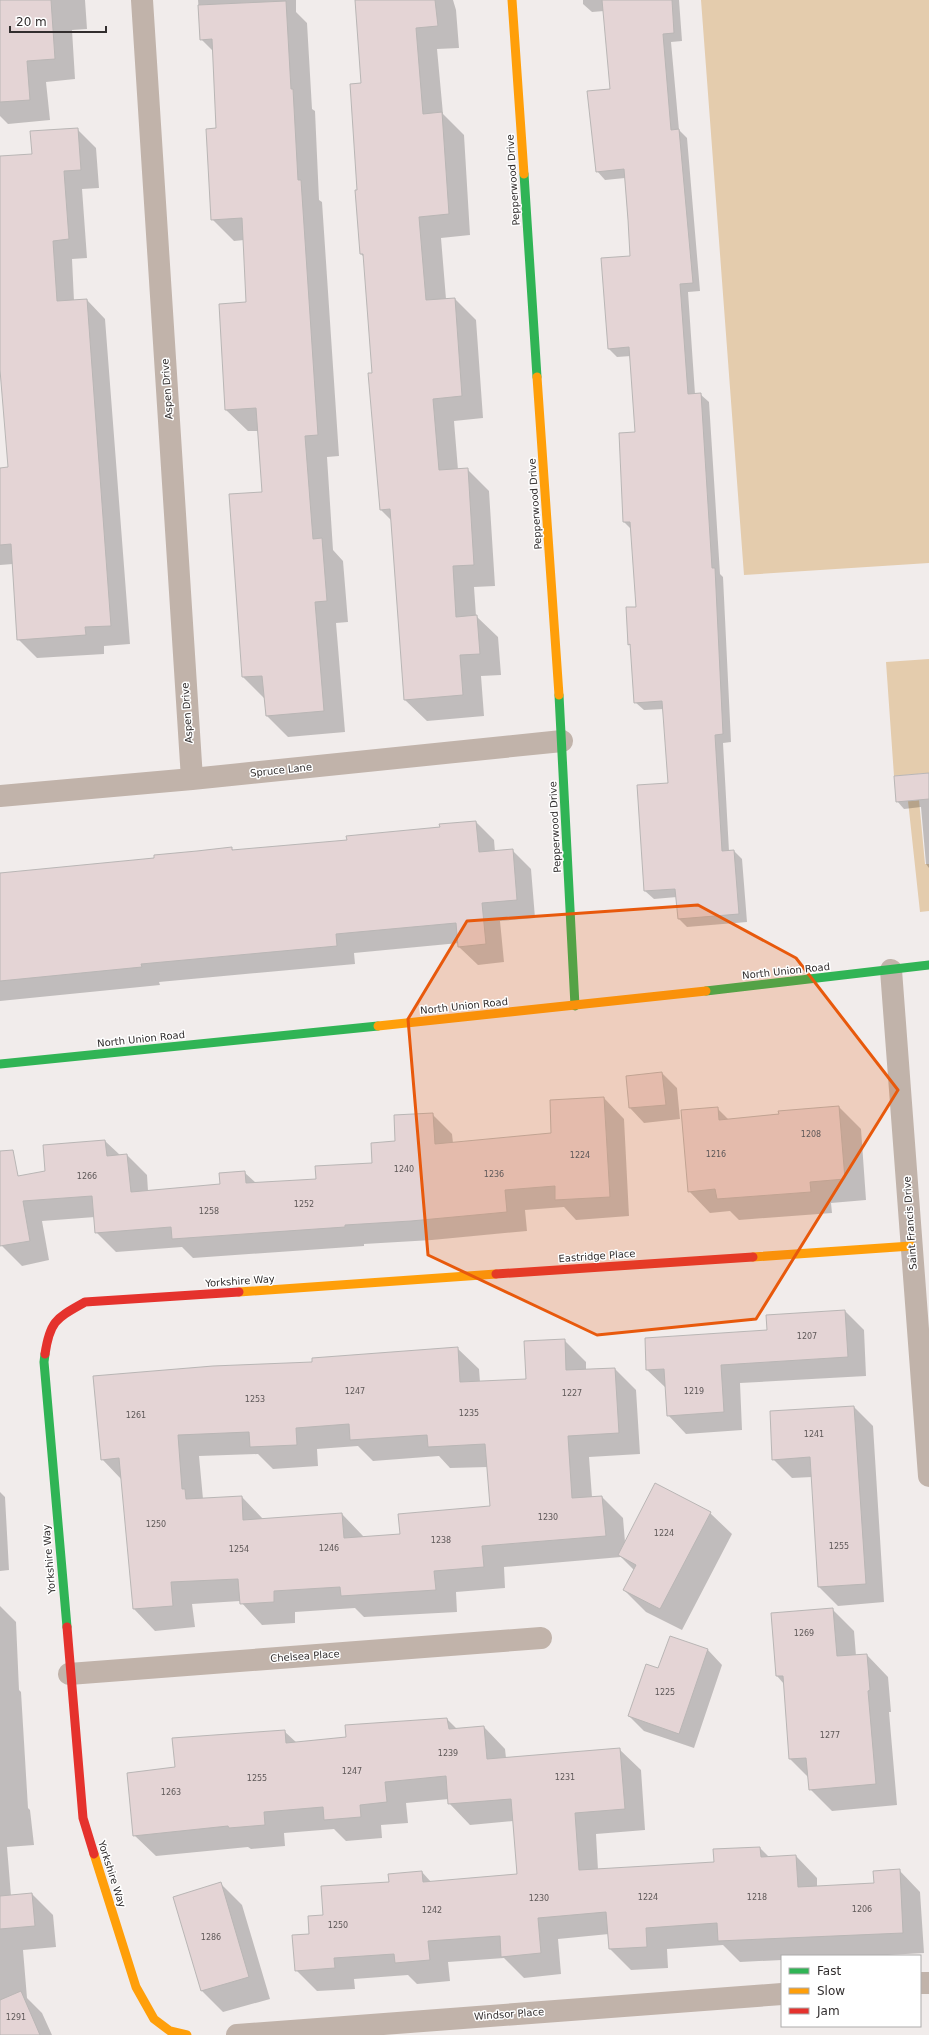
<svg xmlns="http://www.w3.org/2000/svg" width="929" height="2035" font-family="'DejaVu Sans',sans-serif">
<rect width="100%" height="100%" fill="#f1eceb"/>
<path fill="#e4ccad" d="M701 0H929V563L744 575Z
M929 659V773L894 776 886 662Z
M919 800 925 864H929V911L920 912 908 801Z"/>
<path fill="#0003" fill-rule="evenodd" d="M0 0H85L87 29 72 30 75 79 46 82 50 120 8 124 0 116Z
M198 0H296V12L307 23 312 109 315 111 319 200 322 202 339 456 327 457 333 550 343 561 348 622 336 623 345 732 288 737 267 716 265 699 243 677 230 495 263 493 258 431H248L226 410 247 303 244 240 234 241 212 219 217 129 213 51 201 39Z
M356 0H453L456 10 459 48 437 49 443 114 464 135 470 235 441 238 446 299H455L476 320 483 418 454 421 458 470 467 469 489 491 495 586 474 587 476 616 498 637 501 675 481 676 484 716 427 721 405 700 391 520 381 510 374 373 364 257 361 254 363 84Z
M583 0H679L682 41 671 42 679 130 687 138 700 291 688 292 695 394H700L709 402 720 574 723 577 731 742 723 743 729 851H734L742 859 747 922 687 927 679 919 677 897 654 899 645 891 669 784 664 709 644 710 635 702 632 647 629 644 637 608 632 530 624 522 636 433 631 356 617 357 608 348 631 257 625 178 605 180 597 171 611 90 604 11 592 12 583 4Z
M77 129 96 148 99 188 82 189 87 258 72 259 74 301 87 300 105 319 130 644 104 646V654L37 658 18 639 13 564 0 565V469L9 468 0 358V157L33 155Z
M929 774V868L926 864 921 807 904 809 897 801Z
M476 822 494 840 495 852 512 850 531 869 535 918 500 921 504 962 478 965 459 947V943L354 953 355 964 159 982 160 985 0 1001V874L155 859 231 848 234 851 348 841Z
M662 1073 677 1088 680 1119 644 1123 630 1108Z
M604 1098 624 1119 629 1216 576 1220 564 1207 525 1210 527 1231 432 1240 364 1244V1246L193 1258 182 1247 116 1252 96 1232 95 1217 42 1221 49 1260 22 1266 2 1246 0 1232V1181L46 1172 105 1141 120 1155H127L147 1175 148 1191 221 1185 244 1172 256 1183 317 1180 373 1164 396 1142 432 1114 452 1134 453 1143 553 1134Z
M839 1107 861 1129 866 1200 831 1203 832 1213 739 1220 730 1211 710 1213 689 1191 717 1108 729 1120Z
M845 1311 864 1330 866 1376 740 1383 742 1430 686 1434 668 1415 666 1388 647 1370 768 1331Z
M564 1340 586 1362V1370L615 1369 636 1390 640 1454 589 1457 592 1497H602L623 1518 625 1542 710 1513 732 1534 682 1630 646 1612 624 1590 635 1571 621 1557 504 1567 505 1588 456 1592 457 1612 364 1617 355 1608 295 1612V1623L262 1625 240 1601 192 1604 195 1627 155 1631 134 1609 122 1480 102 1459 313 1363 457 1348 479 1369 480 1382 527 1380ZM358 1446 373 1461 439 1456 450 1468 488 1467 491 1507 401 1535 364 1538 363 1536 342 1514 263 1519 242 1497 203 1499 199 1456 258 1454 273 1469 318 1466 317 1449Z
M854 1407 873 1426 884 1602 838 1606 819 1587 812 1477 792 1478 773 1459 771 1412Z
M0 1492 5 1497 9 1570 0 1571Z
M0 1606 16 1622 19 1690 21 1692 28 1808 30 1810 34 1845 7 1847 11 1896 32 1894 53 1915 56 1947 23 1950 27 1998 42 2013 52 2035H0Z
M832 1609 854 1631 856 1656 867 1655 888 1677 891 1712H889L897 1805 832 1811 810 1789 809 1778 790 1759 784 1684 777 1676Z
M708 1650 722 1665 694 1748 644 1731 629 1716 659 1670Z
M447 1719 458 1730 484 1727 505 1749 506 1758 619 1749 641 1770 645 1830 596 1834 598 1870 715 1863 760 1848 770 1858 796 1856 817 1878V1887L875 1884 899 1870 920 1892 924 1953 870 1956H782V1960L740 1962 723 1945 667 1949 668 1968 631 1970 610 1949 609 1934 558 1939 561 1974 524 1978 504 1958 448 1962 450 1981 417 1984 408 1975 354 1979 355 1989 317 1991 296 1970 310 1935 324 1916 390 1883 422 1872 431 1882 518 1875 513 1821 470 1825 449 1803V1799L406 1803 408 1823 381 1825 382 1838 346 1841 334 1829 284 1833 285 1846 251 1849 248 1847 156 1856 134 1835 176 1768 284 1731 297 1743 347 1738Z
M221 1884 242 1905 270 1999 223 2012 202 1991Z"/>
<path fill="#e4d4d5" stroke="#b9b6b5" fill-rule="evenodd" d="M0 0H51L55 59 27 61 30 100 0 102Z
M355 0H435L438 26 416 28 423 114 442 112 449 214 419 217 426 300 455 298 462 396 433 399 439 470 468 468 474 565 453 566 456 617 477 615 480 654 460 655 463 695 404 700 390 509 380 510 368 373H372L363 254H360L355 190H357L350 84 361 83Z
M602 0H672L674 33 663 34 671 130 679 129 693 283 680 284 688 394 701 393 712 568H715L723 734 715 735 722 851 734 850 739 914 678 919 675 889 644 891 637 785 668 783 662 701 634 703 630 644 628 645 626 607H636L630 522H623L619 433 635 432 629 347 608 349 601 258 630 256 628 220 624 169 596 172 587 91 610 89Z
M286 1 291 89H293L298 180H301L318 435 305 436 313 539 322 538 327 601 315 602 324 711 266 716 262 676 242 677 229 494 262 492 256 408 225 410 219 304 246 302 242 218 211 220 206 129 216 128 212 39 200 40 198 5Z
M78 128 81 170 64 171 69 239 53 241 57 301 87 299 111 626 85 627 86 635 17 640 11 544 0 545V468L8 467 0 370V156L32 154 30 131Z
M929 773V799L896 802 894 776Z
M476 821 479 852 513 849 517 900 482 903 486 944 458 947 456 923 336 934 337 946 141 964 142 967 0 981V873L154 858V855L197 851 232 847V850L347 840 346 836 440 827 439 824Z
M662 1072 666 1105 629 1108 626 1076Z
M604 1097 610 1197 555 1200V1186L505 1190 507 1212 411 1221 345 1225V1227L172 1239 171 1227 95 1233 92 1196 23 1201 30 1241 0 1246V1151L13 1150 18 1176 45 1171 43 1145 105 1140 107 1156 127 1154 131 1192 220 1184 219 1173 245 1171 246 1183 316 1179 315 1166 372 1163 371 1143 395 1141 394 1115 433 1113 435 1144 551 1133 550 1100Z
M839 1106 845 1179 810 1182 811 1192 717 1199 715 1189 688 1192 681 1110 718 1107 719 1120 779 1114 778 1111Z
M845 1310 848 1357 721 1365 724 1412 667 1416 664 1369 646 1370 645 1338 767 1330 766 1315Z
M565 1339 566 1370 615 1368 619 1433 568 1436 572 1498 602 1496 606 1536 482 1546 484 1567 434 1571 436 1590 341 1596 340 1587 274 1591V1602L240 1604 238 1579 171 1582 173 1606 133 1609 119 1458 101 1460 93 1376 213 1366 312 1362V1358L458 1347 460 1382 526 1379 524 1341ZM349 1424 350 1440 427 1435 428 1447 485 1444 490 1506 398 1514 400 1534 344 1538 342 1513 243 1520 242 1496 186 1499 185 1489H182L178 1435 249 1432 250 1447 297 1445 296 1428Z
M854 1406 866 1584 818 1587 810 1457 772 1460 770 1411Z
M655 1483 711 1512 660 1609 623 1590 636 1565 618 1555Z
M833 1608 837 1656 867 1654 870 1690 868 1691 876 1784 809 1790 806 1758 789 1759 783 1676H776L771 1613Z
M670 1636 708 1649 679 1734 628 1716 646 1664 658 1668Z
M447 1718 449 1729 484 1726 487 1759 620 1748 625 1809 575 1813 579 1870 714 1862 713 1849 760 1847 761 1857 796 1855 798 1887 874 1883 873 1871 900 1869 903 1933 718 1941 717 1923 646 1928 647 1947 609 1949 606 1912 538 1918 541 1953 501 1957 500 1936 428 1941 430 1960 395 1963 394 1954 334 1958 335 1968 295 1971 292 1935 309 1934 308 1916 323 1915 321 1886 389 1882 388 1874 422 1871 423 1882 517 1874 511 1799 448 1804 446 1776 385 1782 387 1802 360 1805 361 1817 324 1820 323 1807 264 1812 265 1825 229 1828 228 1826 133 1836 127 1773 175 1767 172 1738 285 1730 286 1743 346 1737 345 1725Z
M221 1882 249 1977 201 1991 173 1897Z
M32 1893 35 1926 0 1929V1896Z
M21 1991 40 2035H0V2000Z"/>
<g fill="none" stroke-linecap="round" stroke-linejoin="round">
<path stroke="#c1b3aa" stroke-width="22" d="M142 0 192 779
M0 796 192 779 562 741
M891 970 929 1476
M69 1674 541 1638
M920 1983H929
M237 2035 782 1994"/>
<path stroke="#30b455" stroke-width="9" d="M524 174 537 377
M559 695 575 1006
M706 991 929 965
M0 1064 378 1026
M45 1354 44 1362 67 1627"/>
<path stroke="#ff9f0a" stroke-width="9" d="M512 0 524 174
M537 377 559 695
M378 1026 706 991
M753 1257 911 1246
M239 1292 496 1274
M94 1854 136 1987 154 2019 170 2031 187 2035"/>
<path stroke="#e5322d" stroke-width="9" d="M496 1274 753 1257
M45 1354C50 1320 57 1318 85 1302L239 1292
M67 1627 83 1818 94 1854"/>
</g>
<path fill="#e8590c" fill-opacity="0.2" stroke="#e8590c" stroke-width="3" stroke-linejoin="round" d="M698 905 796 958 898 1090 756 1319 597 1335 428 1255 408 1019 467 921Z"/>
<g text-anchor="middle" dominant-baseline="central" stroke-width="3" stroke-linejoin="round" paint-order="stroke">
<g font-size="8" fill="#5e5858">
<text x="811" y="1134">1208</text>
<text x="716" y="1154">1216</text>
<text x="580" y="1155">1224</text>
<text x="404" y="1169">1240</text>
<text x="494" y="1174">1236</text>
<text x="87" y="1176">1266</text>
<text x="304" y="1204">1252</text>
<text x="209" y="1211">1258</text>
<text x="807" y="1336">1207</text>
<text x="355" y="1391">1247</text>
<text x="694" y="1391">1219</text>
<text x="572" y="1393">1227</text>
<text x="255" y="1399">1253</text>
<text x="469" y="1413">1235</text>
<text x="136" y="1415">1261</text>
<text x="814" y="1434">1241</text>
<text x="548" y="1517">1230</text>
<text x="156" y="1524">1250</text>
<text x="664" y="1533">1224</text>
<text x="441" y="1540">1238</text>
<text x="839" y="1546">1255</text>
<text x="329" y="1548">1246</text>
<text x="239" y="1549">1254</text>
<text x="804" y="1633">1269</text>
<text x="665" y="1692">1225</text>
<text x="830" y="1735">1277</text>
<text x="448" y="1753">1239</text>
<text x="352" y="1771">1247</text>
<text x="565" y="1777">1231</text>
<text x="257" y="1778">1255</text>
<text x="171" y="1792">1263</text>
<text x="648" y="1897">1224</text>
<text x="757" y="1897">1218</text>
<text x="539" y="1898">1230</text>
<text x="862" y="1909">1206</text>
<text x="432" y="1910">1242</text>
<text x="338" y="1925">1250</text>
<text x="211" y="1937">1286</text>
<text x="16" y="2017">1291</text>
</g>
<g font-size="10" fill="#322e2e" stroke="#fff">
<text transform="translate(513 180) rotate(-94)">Pepperwood Drive</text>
<text transform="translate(167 389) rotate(-94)">Aspen Drive</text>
<text transform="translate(535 504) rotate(-94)">Pepperwood Drive</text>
<text transform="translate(187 713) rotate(-94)">Aspen Drive</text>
<text transform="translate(281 770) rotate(-6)">Spruce Lane</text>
<text transform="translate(555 827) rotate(-93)">Pepperwood Drive</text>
<text transform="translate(786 971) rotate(-6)">North Union Road</text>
<text transform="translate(464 1006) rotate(-6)">North Union Road</text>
<text transform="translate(141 1039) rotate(-6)">North Union Road</text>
<text transform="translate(910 1223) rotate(-94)">Saint Francis Drive</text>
<text transform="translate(597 1256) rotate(-4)">Eastridge Place</text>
<text transform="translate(240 1281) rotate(-4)">Yorkshire Way</text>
<text transform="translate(49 1559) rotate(-95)">Yorkshire Way</text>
<text transform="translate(305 1656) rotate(-4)">Chelsea Place</text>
<text transform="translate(112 1874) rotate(72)">Yorkshire Way</text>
<text transform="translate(509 2014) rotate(-4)">Windsor Place</text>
</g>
</g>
<rect x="781" y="1955" width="140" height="72" fill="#ffffff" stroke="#adabab"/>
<rect x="789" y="1968" width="20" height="6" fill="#30b455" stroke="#adabab"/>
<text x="817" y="1975" font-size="12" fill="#322e2e">Fast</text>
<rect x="789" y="1988" width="20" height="6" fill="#ff9f0a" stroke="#adabab"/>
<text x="817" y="1995" font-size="12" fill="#322e2e">Slow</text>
<rect x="789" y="2008" width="20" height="6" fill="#e5322d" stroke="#adabab"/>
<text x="817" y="2015" font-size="12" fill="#322e2e">Jam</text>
<path d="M10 26v6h96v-6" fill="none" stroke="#322e2e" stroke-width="2"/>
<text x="16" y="26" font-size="12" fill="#322e2e" stroke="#ffffff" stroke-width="3" paint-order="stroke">20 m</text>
</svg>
